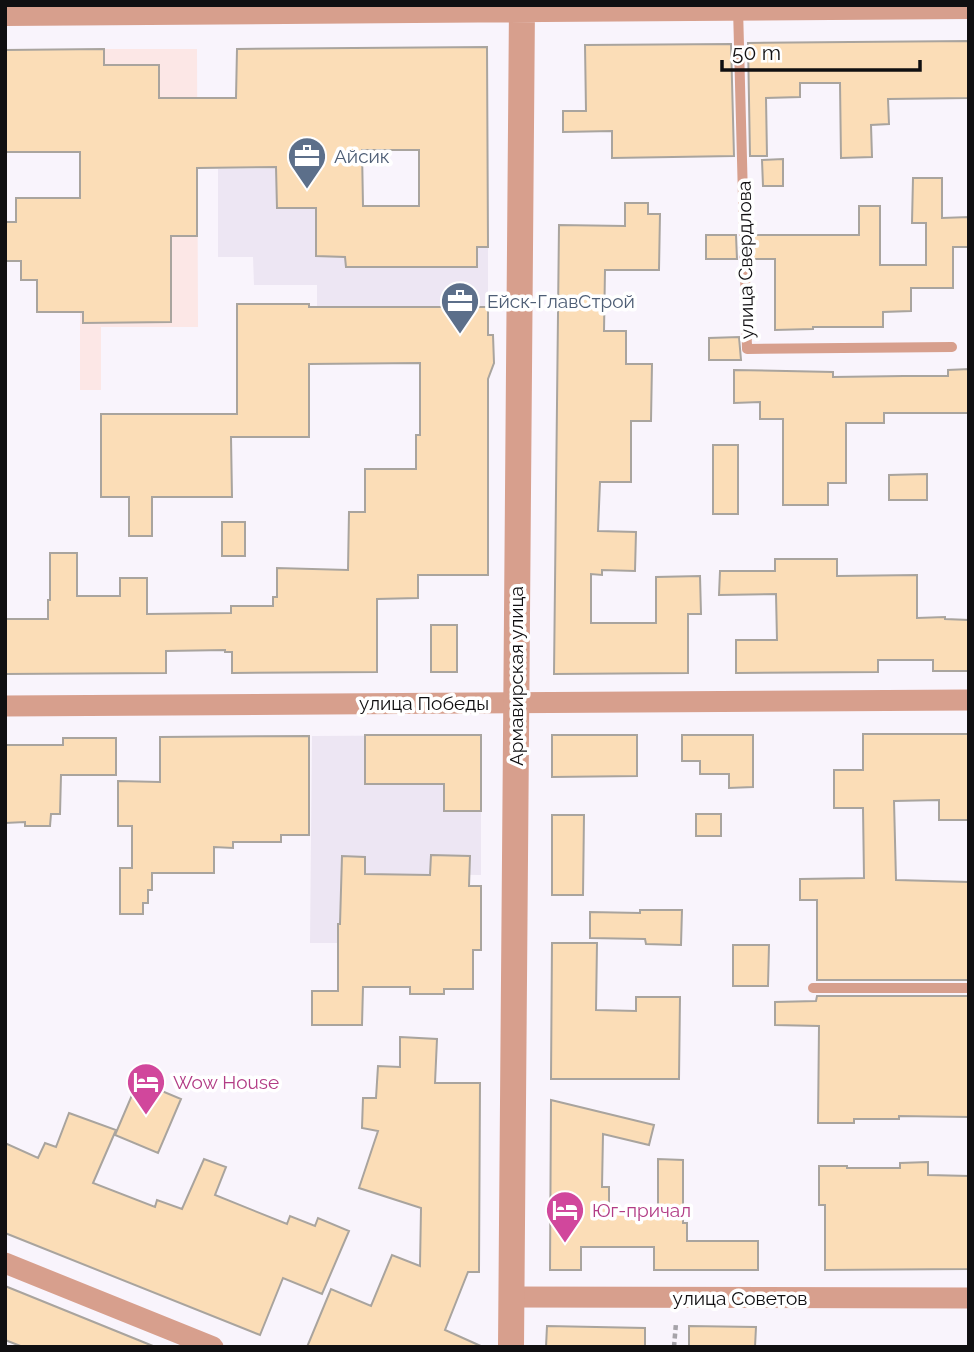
<svg xmlns="http://www.w3.org/2000/svg" width="974" height="1352" font-family="Raleway,sans-serif">
<rect width="100%" height="100%" fill="#f9f4fc"/>
<path fill="#ede6f3" d="M345 168 346 206H488V334L493 335 494 363 317 364V285H254L253 257H218V169Z
M481 735V875L365 874 364 943H310L312 736Z"/>
<path fill="#fce7e6" d="M80 49H197L198 327H101V390H80Z"/>
<path fill="#fbddb7" stroke="#a9a49e" stroke-width="2" fill-rule="evenodd" d="M969 41V98L888 99 889 124 871 125 872 157 841 158 840 83H800V97L766 98 767 156H750L748 43Z
M731 44 734 156 612 158V131L563 132V111H586L585 45Z
M487 47 488 247H477V267H346L345 257 316 256V208H277L276 167 197 168V236H171V322L83 323V312H37V280H21V261H5V222H16V198H80V152H5V50L104 49V65H159V98H236L237 49ZM362 150H419V206H363Z
M783 159V186H763L762 160Z
M913 178H942V218L969 217V247H953V288H911V311L883 312V327H813V329L775 330V259H752V235H859V206H880V265H926V223H912Z
M625 203H648V214H660L659 270H605L604 331H626V364H652L651 421H631V482H600L598 531 636 532 635 571 602 570V575L591 574V623H656V577L700 576 701 614H688V673L554 674 559 225 625 226Z
M706 235H736L737 259H706Z
M237 304H309V307H488V335H493L494 363 488 379V575H418V598L377 599V672L232 673V652H225V650L166 651V673L5 674V619H48V600H50V553H77V596H120V578H147V614L231 613V606H273V597H277V568L348 570 349 512H365V469H416V435H420V363L309 364V437H231L232 497H152V536H129V497H101V414H237Z
M739 337 741 360H709V338Z
M969 369V413H884V423H846V483H828V505H783V419H760V402L734 403V370L833 372V377L904 376H948V370Z
M713 445H738V514H713Z
M927 474V500H889V475Z
M222 522H245V556H222Z
M775 559H837V576L917 575V618L945 617V619L969 620V671H933V660H878V672L736 673V640H777L776 594 719 595 720 571H775Z
M431 625H457V672H431Z
M863 734H969V820H939V800L894 801 896 880 969 882V980H817V900H800V879L864 878 863 808H834V770H863Z
M365 735H481V811H444V784H365Z
M552 735H637V776L552 777Z
M682 735H753V787L729 788V774H700V761H682Z
M309 736V835H281V842H233V848L214 847V873H152V890H148V903H143V914H120V868H132V826H118V781L160 782V737Z
M63 738H116V775H61L60 814H51L50 826H25V822L5 823V745H63Z
M696 814H721V836H696Z
M552 815H584L583 895H552Z
M431 855 470 856 469 886H481V950H473V989H444V994H410V987H363L362 1025H312V991H338V924H340L342 856 365 857V874L430 875Z
M640 910H682L681 945 646 944 645 939 590 938V912L640 913Z
M552 943H597L596 1010 636 1011V997H680L679 1079H551Z
M733 945H769L768 986H733Z
M817 996H969V1117L899 1116V1119H854V1123H818L819 1026 775 1025V1002L816 1001Z
M400 1037 437 1039 435 1083H480L479 1272H468L445 1330 483 1347H307L331 1289 371 1306 392 1255 420 1266 421 1208 359 1188 378 1131 362 1128 363 1098H376L378 1066 400 1067Z
M138 1081 181 1099 158 1153 115 1135Z
M551 1100 654 1125 649 1145 603 1134 602 1187H609V1212L654 1211V1206H658V1159L683 1160V1223H687V1241H758V1270H654V1247H581V1270H550Z
M69 1113 116 1130 93 1183 155 1207 157 1200 182 1209 204 1159 226 1167 215 1195 287 1224 290 1216 315 1226 318 1218 349 1231 322 1294 283 1278 260 1335 5 1233V1143L38 1158 45 1143 56 1147Z
M928 1162V1175L969 1176V1269L825 1270V1205H819V1166H847V1168H900V1163Z
M5 1286 153 1346V1347H23L5 1340Z
M547 1326 645 1328V1347H546Z
M689 1326 756 1327 755 1347H689Z"/>
<g fill="none" stroke-linecap="round" stroke-linejoin="round">
<path stroke="#a6a3a9" stroke-width="4.5" stroke-dasharray="5 3.5" stroke-linecap="butt" d="M674 1347 676 1323"/>
<path stroke="#d79f8d" stroke-width="10" d="M738 8 747 349 952 347
M813 988H969"/>
<path stroke="#d79f8d" stroke-width="21" d="M5 706 969 700
M5 1263 213 1347
M511 1297 969 1298"/>
<path stroke="#d79f8d" stroke-width="26" d="M5 13 969 6
M511 1347 522 5"/>
</g>
<defs>
<g id="office-pin" transform="scale(2.0125)"><path d="M0 17L-7.5 6A9.5 9.5 0 1 1 7.5 6Z" fill="#5c6f8a" stroke="#fff"/><path d="M-6-3h4V-5.5h4V-3h4V5H-6ZM-1-4.5V-3h2v-1.5ZM-6 0V1H6V0Z" fill="#fff"/></g>
<g id="hotel-pin" transform="scale(2.0125)"><path d="M0 17L-7.5 6A9.5 9.5 0 1 1 7.5 6Z" fill="#d1479c" stroke="#fff"/><path d="M-6-4.5h1.5V1H6V5H4.5V3h-9V5H-6ZM-4 0a1.8 1.8 0 1 1 3.6 0ZM.5 0V-2.5h3Q6-2.5 6 0Z" fill="#fff"/></g>
</defs>
<g fill-rule="evenodd">
<use href="#office-pin" x="307" y="156"/>
<use href="#office-pin" x="460" y="301"/>
<use href="#hotel-pin" x="146" y="1082"/>
<use href="#hotel-pin" x="565" y="1210"/>
</g>
<g text-anchor="middle" dominant-baseline="central" stroke-width="7" stroke-linejoin="round" paint-order="stroke">
<g font-size="19" fill="#4e5e75" stroke="#fff" text-anchor="start">
<text x="334" y="156">Айсик</text>
<text x="487" y="301">Ейск-ГлавСтрой</text>
</g>
<g font-size="19" fill="#100f11" stroke="#fff">
<text transform="translate(745 260) rotate(-91)">улица Свердлова</text>
<text transform="translate(516 676) rotate(-90)">Армавирская улица</text>
<text x="424" y="703">улица Победы</text>
<text x="740" y="1298">улица Советов</text>
</g>
<g font-size="19" fill="#b23c85" stroke="#fff" text-anchor="start">
<text x="173" y="1082">Wow House</text>
<text x="592" y="1210">Юг-причал</text>
</g>
</g>
<rect width="974" height="1352" fill="none" stroke="#100f11" stroke-width="14"/>
<path d="M722 60v10h198v-10" fill="none" stroke="#100f11" stroke-width="3.5"/>
<text x="732" y="60" font-size="21" fill="#100f11" stroke="#ffffff" stroke-width="5" paint-order="stroke">50 m</text>
</svg>
